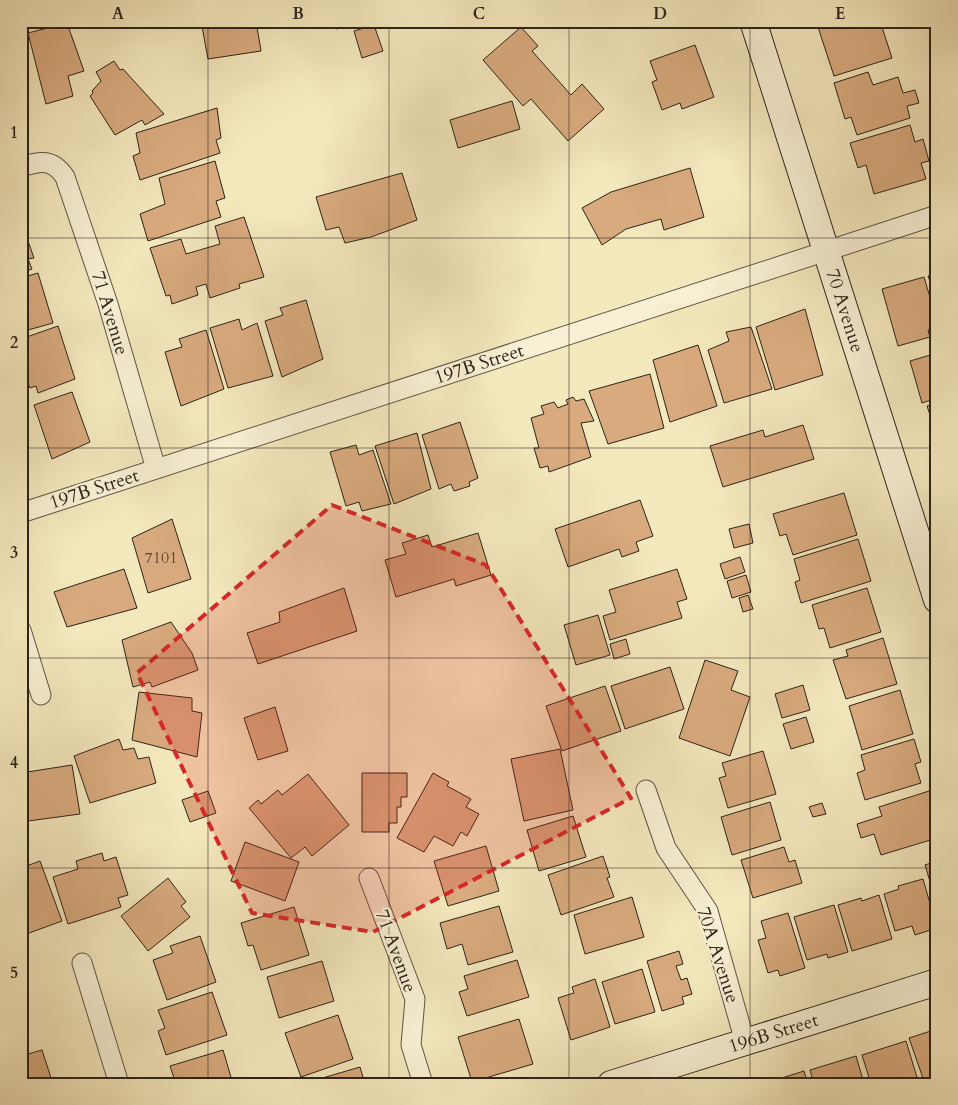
<svg xmlns="http://www.w3.org/2000/svg" width="958" height="1105" font-family="Cardo,serif">
<rect width="100%" height="100%" fill="#f4e8bd"/>
<filter id="stains"><feTurbulence type="fractalNoise" baseFrequency=".004" numOctaves="4"/><feColorMatrix values="0 0 0 0 .2 0 0 0 0 .09 0 0 0 0 .02 0 0 0 .5 -.17"/></filter>
<radialGradient id="worn" r=".72"><stop offset=".6" stop-color="#630" stop-opacity="0"/><stop offset="1" stop-color="#630" stop-opacity=".3"/></radialGradient>
<path fill="#d8aa7e" stroke="#2c231b" d="M201 21H256L261 51 208 59Z
M320 21H366L336 29 334 24 322 28Z
M816 21H880L892 58 834 76Z
M67 23 84 71 68 76 73 96 46 104 28 33Z
M374 25 383 51 362 58 354 31Z
M521 27 538 46 532 51 571 95 582 84 604 109 568 141 531 99 523 106 483 60Z
M695 45 714 97 682 109 680 103 662 110 652 82 657 80 650 61Z
M114 61 120 70 123 69 164 114 145 125 142 120 115 135 90 96 93 93 92 91 101 81 96 72Z
M868 72 873 85 898 77 903 93 915 90 919 103 907 106 910 118 857 135 851 117 845 119 834 83Z
M512 101 520 129 458 148 450 120Z
M217 108 221 138 216 140 220 153 140 180 133 156 140 153 136 133Z
M910 125 915 142 923 139 929 161 921 163 926 179 874 194 866 165 858 168 850 143Z
M215 161 225 198 216 201 221 217 148 241 140 214 165 204 159 178Z
M690 168 704 217 664 230 661 219 626 229 602 245 582 208 611 192Z
M402 173 417 220 371 237 345 243 339 227 326 230 316 197Z
M244 217 264 277 239 284 240 288 210 298 206 284 196 287 198 295 172 304 170 295 166 296 150 248 181 239 186 254 220 244 215 226Z
M21 221 34 258 28 259 32 269 21 273Z
M937 272V302L928 276Z
M38 273 53 323 21 332V278Z
M924 277 937 321V328L928 330 930 337 898 346 882 289Z
M306 300 323 359 282 377 265 321 283 315 280 308Z
M805 309 823 375 775 390 756 327Z
M239 319 242 330 257 323 273 376 228 388 210 328Z
M58 326 75 379 38 393 36 386 30 388 28 383H24L21 373V339Z
M751 327 772 389 724 403 708 350 729 341 726 332Z
M206 330 224 389 181 406 165 352 182 347 179 339Z
M698 345 717 406 670 422 653 360Z
M937 353V398L922 403 910 361Z
M650 374 664 428 608 444 589 391Z
M72 392 90 442 52 459 34 405Z
M573 397 576 401 584 399 594 421 581 423 591 457 549 472 548 466 540 468 534 448H539L531 418 544 414 541 406 554 402 558 408 568 404 566 400Z
M937 403V436L927 406Z
M460 422 478 478 469 482 470 486 454 491 451 484 439 489 422 435Z
M803 425 814 459 723 487 710 446 763 430 765 437Z
M417 433 431 489 394 504 375 446Z
M356 445 359 455 373 450 391 504 362 511 359 502 346 506 330 452Z
M844 493 857 535 793 555 786 534 780 536 773 514Z
M640 500 653 536 636 542 639 551 622 557 619 549 568 567 555 529Z
M172 519 191 579 148 593 132 538Z
M749 524 753 543 734 548 729 529Z
M478 533 491 575 456 586 454 579 396 597 385 560 406 554 402 543 428 535 432 547Z
M858 539 871 581 801 603 795 582 800 580 794 559Z
M740 557 745 572 725 579 720 564Z
M124 569 137 608 67 627 54 592Z
M677 569 687 599 677 602 682 618 610 640 603 616 616 612 609 590Z
M746 575 751 592 732 598 727 581Z
M344 588 357 631 258 664 247 633 280 622 279 612Z
M867 588 881 632 830 648 824 628 819 629 812 605Z
M748 595 753 609 743 612 739 598Z
M598 615 610 655 576 665 564 625Z
M171 622 192 653 198 670 152 687 150 682 133 687 122 640Z
M883 638 897 684 846 699 833 660 848 656 846 650Z
M626 639 630 654 614 659 610 644Z
M705 660 738 671 731 690 750 697 730 756 679 738Z
M670 667 684 709 625 729 611 686Z
M803 685 810 710 782 718 775 694Z
M605 686 621 731 562 751 546 706Z
M900 690 913 734 862 750 849 706Z
M139 692 192 698V711L202 713 197 757 132 740Z
M275 707 288 751 258 760 244 718Z
M806 717 814 742 791 749 783 724Z
M119 739 123 750 134 748 138 759 149 757 156 783 90 803 74 756Z
M914 739 921 762 915 764 921 783 865 800 857 773 865 770 861 755Z
M560 749 573 810 524 821 511 759Z
M763 751 776 794 728 808 719 778 726 776 722 763Z
M72 765 80 814 21 822V773Z
M362 773H407V797H401V807H397V823H389V832H362Z
M433 773 449 782 447 786 471 799 466 807 479 814 467 836 461 832 453 846 434 836 424 852 397 838Z
M308 774 349 825 312 856 305 847 291 858 249 808 258 800 261 804 278 790 282 795Z
M208 791 216 813 190 822 182 800Z
M929 791 937 814V838L881 855 874 834 861 838 857 824 882 816 879 807Z
M770 802 781 840 732 855 721 817Z
M822 803 826 814 813 817 809 807Z
M573 816 586 857 539 871 527 830Z
M245 842 299 862 285 901 231 881Z
M486 846 499 891 448 906 434 861Z
M784 847 789 862 795 860 802 883 753 898 741 860Z
M102 853 104 861 116 857 128 895 118 898 121 907 68 924 53 877 78 869 76 861Z
M603 856 610 877 607 878 614 897 561 915 548 875Z
M40 861 62 921 21 936V868Z
M937 861V905L925 865Z
M168 878 186 902 181 906 190 917 148 951 121 916Z
M923 879 937 928 915 935 912 926 895 931 884 894 899 889 898 886Z
M879 895 892 939 852 951 838 905 861 898 862 901Z
M632 897 644 937 585 954 574 915Z
M834 905 848 952 828 958 827 954 807 960 794 917Z
M499 906 513 952 468 965 462 944 447 949 440 923Z
M294 907 309 955 261 970 253 945 248 946 241 923Z
M788 913 805 968 780 976 778 970 768 973 758 940 766 938 761 921Z
M200 936 216 982 167 1000 153 960 173 953 170 946Z
M679 951 683 964 676 966 681 980 687 978 692 994 682 997 684 1004 662 1011 647 961Z
M517 960 529 997 467 1016 459 992 468 989 464 976Z
M322 961 334 1001 279 1018 267 977Z
M642 969 655 1012 615 1024 602 982Z
M595 979 610 1027 571 1040 558 998 574 993 572 987Z
M212 992 227 1035 166 1055 158 1031 165 1028 158 1010Z
M338 1015 353 1059 301 1077 285 1033Z
M519 1019 533 1064 472 1082 458 1037Z
M937 1029V1084H925L909 1038Z
M906 1041 919 1084H871L862 1055Z
M42 1050 53 1084H21V1056Z
M223 1050 233 1084H176L170 1066Z
M856 1056 863 1080 856 1082V1084H814L810 1070Z
M360 1067 365 1084H309V1082Z
M804 1071 808 1084H763Z"/>
<g fill="none" stroke-linecap="round" stroke-linejoin="round">
<g stroke="#5e5444" stroke-width="21">
<path id="street" d="M21 167C41 161 52 158 65 177L108 304 156 469
M21 513 937 215
M21 630 41 695
M646 790 666 848 708 911 745 1042
M369 878 415 999 411 1045 423 1084
M82 963 119 1084"/>
</g>
<g stroke="#2c231b" stroke-width="28">
<g id="secondary">
<path id="s1" d="M753 21 937 600"/>
<path id="s2" d="M611 1084 937 982"/>
</g>
</g>
<use href="#street" stroke="#f8f0d4" stroke-width="19"/>
<use href="#secondary" stroke="#f8f0d4" stroke-width="26"/>
</g>
<path fill="#d62828" fill-opacity="0.2" stroke="#d62828" stroke-width="4" stroke-dasharray="10 6" stroke-linejoin="round" d="M332 505 486 565 631 798 373 932 252 913 137 673Z"/>
<path fill="none" stroke="#2c231b" stroke-width="1" stroke-opacity="0.55" d="M208 21V1084M389 21V1084M569 21V1084M750 21V1084M21 238H937M21 448H937M21 658H937M21 868H937"/>
<g text-anchor="middle" dominant-baseline="central" stroke-width="4.5" stroke-linejoin="round" paint-order="stroke">
<g font-size="16" fill="#574534">
<text x="161" y="558">7101</text>
</g>
<g font-size="19" fill="#2c231b" stroke="#f8f0d4">
<text stroke="none"><textPath href="#s1" startOffset="304">70 Avenue</textPath></text>
<text transform="translate(110 313) rotate(73)">71 Avenue</text>
<text transform="translate(479 364) rotate(-18)">197B Street</text>
<text transform="translate(94 489) rotate(-18)">197B Street</text>
<text transform="translate(396 951) rotate(70)">71 Avenue</text>
<text transform="translate(718 955) rotate(72)">70A Avenue</text>
<text stroke="none"><textPath href="#s2" startOffset="170">196B Street</textPath></text>
</g>
</g>
<rect width="958" height="1105" fill="none" stroke="#f4e8bd" stroke-width="55"/>
<rect x="28" y="28" width="902" height="1050" fill="none" stroke="#2c231b" stroke-width="2"/>
<g font-size="16" text-anchor="middle" font-weight="bold" fill="#2c231b">
<text x="118" y="19">A</text>
<text x="298" y="19">B</text>
<text x="479" y="19">C</text>
<text x="660" y="19">D</text>
<text x="840" y="19">E</text>
<text x="14" y="138">1</text>
<text x="14" y="348">2</text>
<text x="14" y="558">3</text>
<text x="14" y="768">4</text>
<text x="14" y="978">5</text>
</g>
<rect width="100%" height="100%" filter="url(#stains)"/>
<rect width="100%" height="100%" fill="url(#worn)"/>
</svg>
